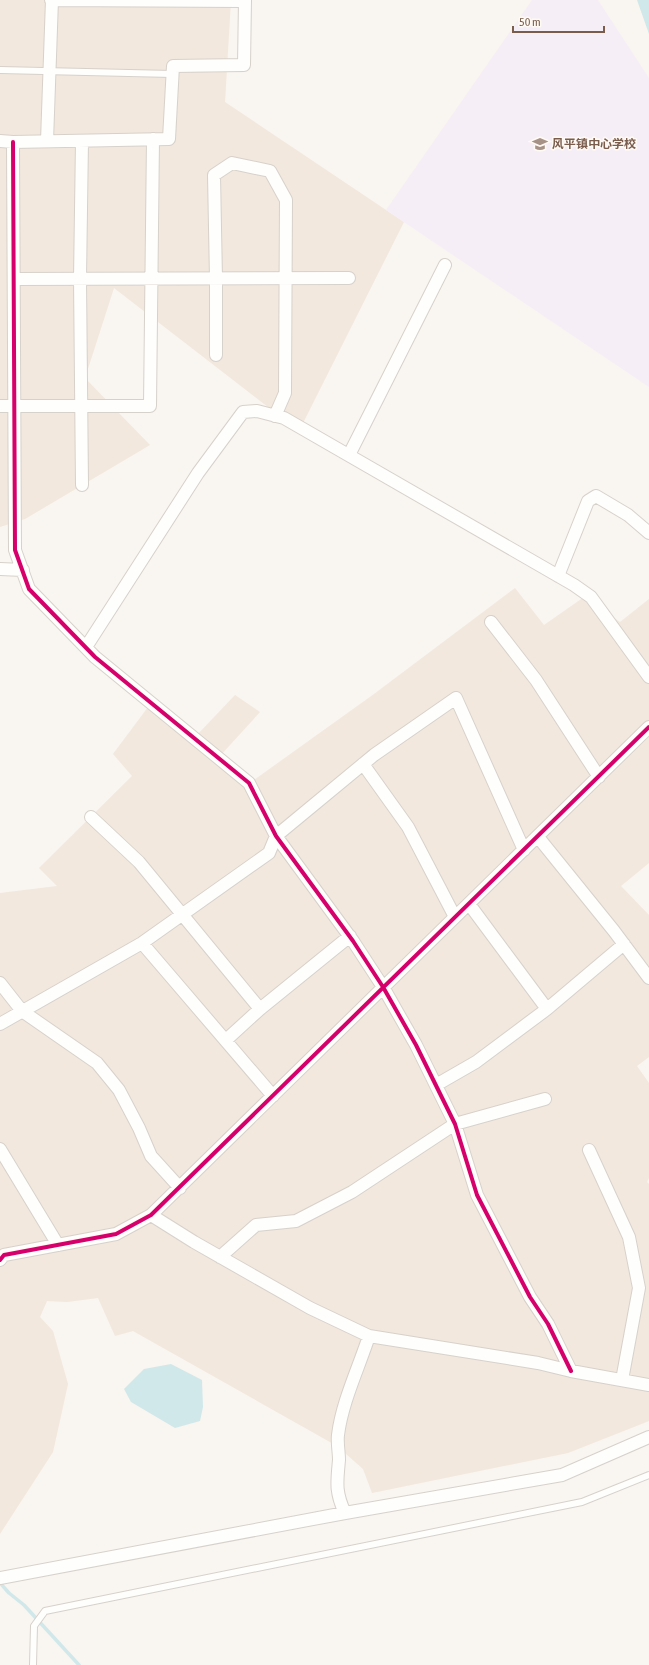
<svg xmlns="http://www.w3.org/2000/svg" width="649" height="1665" font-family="'Asap Condensed','Noto Sans SC',sans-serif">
<rect width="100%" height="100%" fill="#f9f5f0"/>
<path fill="#f2e8de" d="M0 0H231L225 102 404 222 299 431 114 288 85 378 150 445 25 519 0 527Z
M515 588 544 625 584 597 620 622 649 599V863L621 886 649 915V1057L637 1066 649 1083V1178L647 1182 649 1184V1421L568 1453 372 1493 363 1469 337 1446 133 1331 115 1336 98 1298 67 1302 47 1301 40 1317 53 1331 68 1384 53 1452 0 1534V893L57 886 39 868 132 776 113 754 151 703 196 736 235 695 260 712 219 757 254 780 374 694Z"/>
<path fill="#f6eef6" d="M532 0H598L649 78V387L386 210Z"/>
<path fill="#d0e8ea" d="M637 0H649V34Z
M171 1364 202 1380 203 1407 200 1421 175 1428 131 1402 124 1389 144 1369Z"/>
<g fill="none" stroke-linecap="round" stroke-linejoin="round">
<path stroke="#d0e8ea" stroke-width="3.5" d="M0 1583 9 1593 24 1605 79 1665"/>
<g stroke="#d7d1cb" stroke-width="8">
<path id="lane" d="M0 70 172 74
M33 1665 34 1626 45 1611 582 1502 649 1475"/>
</g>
<g stroke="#d7d1cb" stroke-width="14">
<path id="street" d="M51 0 245 1
M0 141 13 142 169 139 173 66 244 65 245 0
M47 141 52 0
M82 141 80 279 82 485
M13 142 15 550 29 589 95 657 249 783 276 836 353 941 383 987 416 1045 455 1124 477 1195 530 1297 548 1324 571 1371
M14 279 349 278
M216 355V279L214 175 232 163 270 171 286 200 285 393 275 416
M0 406H150L153 139
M349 455 445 265
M0 569 23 570
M558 576 588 501 596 496 628 515 649 533
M491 622 536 680 599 777
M86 647 198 473 243 412 257 411 284 418 574 585 591 597 649 677
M363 764 408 827 455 917
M91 817 139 862 260 1009
M538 837 614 931 649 978
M469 904 547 1009
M142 943 273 1096
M0 983 22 1011 97 1063 119 1090 139 1128 151 1156 180 1188
M0 1024 142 943 269 853 276 836 374 755 456 698 524 850
M226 1040 260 1009 350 936
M436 1085 476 1062 547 1009 624 944
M0 1149 58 1245
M589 1150 629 1237 639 1288 622 1380
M151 1215 194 1242 310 1308 369 1336 538 1363 571 1371 649 1385
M220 1257 256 1225 296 1221 352 1192 455 1124 545 1099
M0 1260 4 1255 116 1234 151 1215 649 727
M345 1513C335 1492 337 1482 339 1460 339 1452 337 1443 338 1435 342 1402 359 1367 369 1336
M0 1578 345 1513 562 1475 649 1437"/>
</g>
<use href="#lane" stroke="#fefefd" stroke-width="6"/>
<use href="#street" stroke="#fefefd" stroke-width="12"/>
<g stroke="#fffaf3" stroke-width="6">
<path id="cycleway" d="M13 142 15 550 29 589 95 657 249 783 276 836 353 941 383 987 416 1045 455 1124 477 1195 530 1297 548 1324 571 1371
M0 1260 4 1255 116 1234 151 1215 649 727"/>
</g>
<use href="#cycleway" stroke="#d6006c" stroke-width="4"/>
</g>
<defs>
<g id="school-bare" transform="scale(1.2)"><path d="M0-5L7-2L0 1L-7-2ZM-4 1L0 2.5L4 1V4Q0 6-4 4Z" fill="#a69286" stroke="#fffaf3" stroke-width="2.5" paint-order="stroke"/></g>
</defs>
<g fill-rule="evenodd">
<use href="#school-bare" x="540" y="144"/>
</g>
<g text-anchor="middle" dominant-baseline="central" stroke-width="3" stroke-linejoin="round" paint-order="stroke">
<g font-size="12" font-weight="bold" fill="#7a5c4d" stroke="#fffaf3" text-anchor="start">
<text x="552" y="144">风平镇中心学校</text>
</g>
</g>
<path d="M513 26v6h91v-6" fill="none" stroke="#7a5c4d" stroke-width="2"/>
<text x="519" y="26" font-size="12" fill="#7a5c4d" stroke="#fffaf3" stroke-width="3" paint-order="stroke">50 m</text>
</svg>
